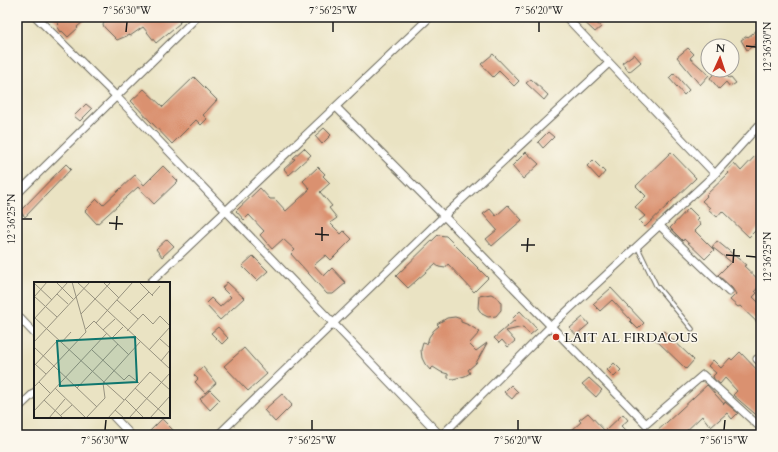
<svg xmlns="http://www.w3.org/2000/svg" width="778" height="452" font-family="Cardo,serif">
<rect width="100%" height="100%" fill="#fbf7ec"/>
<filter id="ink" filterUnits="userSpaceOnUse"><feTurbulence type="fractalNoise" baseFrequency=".025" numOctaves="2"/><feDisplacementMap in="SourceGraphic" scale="8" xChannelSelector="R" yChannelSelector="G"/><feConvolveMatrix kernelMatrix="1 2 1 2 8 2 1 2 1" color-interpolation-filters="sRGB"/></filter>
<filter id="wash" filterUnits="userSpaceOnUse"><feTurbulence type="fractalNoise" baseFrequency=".012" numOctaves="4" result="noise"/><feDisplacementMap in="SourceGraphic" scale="16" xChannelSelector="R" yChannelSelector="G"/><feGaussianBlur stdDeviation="0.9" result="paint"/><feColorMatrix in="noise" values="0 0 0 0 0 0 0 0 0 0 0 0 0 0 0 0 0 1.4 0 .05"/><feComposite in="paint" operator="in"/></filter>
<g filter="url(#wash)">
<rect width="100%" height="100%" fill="#eae3c3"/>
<g id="blocks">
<path fill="#da9170" d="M52 17H89L77 27 78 28 68 37 62 31 61 32 57 26 59 24Z
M107 17H184L179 22 180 23 156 43 143 27 130 36 129 35 117 40 104 27 103 24 108 19Z
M579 17H590L601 27 595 32Z
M761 27V40L747 50 741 40 747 36 748 37Z
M688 48 694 54 690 58 709 75 700 85 677 57Z
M493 54 519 81 514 86 499 71 493 77 481 64Z
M634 54 641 62 629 72 622 63Z
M718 70H721L729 78 731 77 736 83 730 87 726 82 719 89 710 78Z
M674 73 689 90 684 95 669 78Z
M194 77 217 100 203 115 207 119 201 125 196 120 172 144 131 101 144 89 163 107Z
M531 79 548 95 544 100 526 83Z
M86 104 92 109 80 121 74 116Z
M324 128 331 135 322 144 315 136Z
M548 132 554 137 543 148 538 142Z
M304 148 311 155 289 175 284 169 295 159 293 158Z
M526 152 539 164 523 179 512 166Z
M671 152 696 178 645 227 639 221 645 216 635 207 646 196 636 186Z
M757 154 761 158V225L749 237 722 211 717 217 708 209 710 208 702 201 707 196 706 195 729 173 727 171 734 163 741 171Z
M593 160 605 172 599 179 587 166Z
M66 164 71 169 25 217 20 211Z
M163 166 178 181 154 204 138 187 97 224 85 211 97 199 103 205 135 175 144 185Z
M318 167 325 174 323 176 330 183 320 192 332 206 329 208 337 218 330 223 341 234 344 231 352 239 331 260 326 255 314 265 324 276 332 268 346 283 333 294H327L291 254 295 250 283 239 272 249 260 235 264 231 249 215 244 220 236 211 260 188 270 199H275L286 211 310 189 303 181Z
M508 205 522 220 492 246 486 239 497 230 483 214 490 209 496 216Z
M689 208 699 218 697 220 701 225 695 231 714 250 705 259 684 239 683 241 670 228Z
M438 235 446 236 488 278 474 292 448 264 445 268 439 267 435 264 408 288 396 276Z
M167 239 174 246 162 257 156 249Z
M717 241 746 265 744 266 761 282V284L755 291 757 293 753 297 761 305V326L740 306 738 307 730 300 736 294 732 288 718 275 731 262 712 247Z
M253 256 268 271 257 281 242 266Z
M227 282 244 298 220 320 205 304 211 298 220 307 231 297 222 288Z
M611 288 644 323 638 329 630 321 631 320 612 300 600 311 593 304Z
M491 294 497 297 501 303V310L496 316 488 317 482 314 478 308 479 296Z
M520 311 537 329 530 335 523 327 506 331 515 341 508 347 502 340 499 343 494 338 515 320 513 318Z
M455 317 461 319V322L469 325 480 332 469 344 476 351 487 343 476 363 468 370 470 373 465 376 453 379 448 378V374L441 372 433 367 430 370 425 364 422 358 421 350 423 343 427 344 429 337 434 330 439 326 437 324 447 318Z
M583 317 589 324 576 335 570 328Z
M218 327 228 338 222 344 211 333Z
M664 331 694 360 686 369 655 339Z
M244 348 267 374 248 391 224 366Z
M740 352 761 374V419L733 395 737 391 725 378 720 384 714 379 713 376 716 373 708 366 713 360 721 368 730 358 732 360Z
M614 363 621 370 614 377 607 370Z
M203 367 216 383 205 393 195 382 198 379 194 375Z
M589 378 602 390 596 397 582 384Z
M511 385 518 392 512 399 504 392Z
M707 385 724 404 725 402 738 413 732 419 727 413 711 427 702 416 682 435H653Z
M210 390 220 400 210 410 200 399Z
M282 394 292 405 275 422 264 410Z
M588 413 605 431 623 414 628 420 621 426 630 435H575L571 431 581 422 579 420Z
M162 419 178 435H146Z"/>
</g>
</g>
<g filter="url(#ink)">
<use href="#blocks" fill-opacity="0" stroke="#646256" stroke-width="1"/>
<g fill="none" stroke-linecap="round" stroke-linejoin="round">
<g stroke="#646256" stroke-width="5.5">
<path id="service" d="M637 246 656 285 692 329"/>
</g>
<g stroke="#646256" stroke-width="9">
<path id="minor" d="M36 17 116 96 440 435
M566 17 715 174
M336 107 444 216 646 424 703 375 761 428
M17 194 197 17
M659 225 729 292
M150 283 430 17
M17 315 35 334
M757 359 761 363
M17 409 35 392
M114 417 131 435
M218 435 444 216 609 63
M442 435 551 326 715 174 761 123"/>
</g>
<use href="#service" stroke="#fff" stroke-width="3.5"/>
<use href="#minor" stroke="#fff" stroke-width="7"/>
</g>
</g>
<path fill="none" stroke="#1c1c1c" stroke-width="1.5" d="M126 32 127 22M333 32V22M539 32V22M746 46 756 47M22 219H32M109 223 123 224M116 230 117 216M315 234 329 235M322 241V227M521 245H535M527 252 528 238M726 255 740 256M746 256 756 257M733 263 734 249M105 430 106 420M312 430V420M518 430V420M724 430 725 420"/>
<circle fill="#c8321e" stroke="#fbf7ec" stroke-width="1.5" cx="556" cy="337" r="4"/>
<g text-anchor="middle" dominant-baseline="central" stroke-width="3" stroke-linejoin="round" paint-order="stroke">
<g font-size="14" fill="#1c1c1c" stroke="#fbf7ec" text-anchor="start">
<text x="564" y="337">LAIT AL FIRDAOUS</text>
</g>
</g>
<g transform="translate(34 282)">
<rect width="136" height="136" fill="#eae3c3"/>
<path fill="none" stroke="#989380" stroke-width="1" d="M22 0 39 17M43 0 136 87M69 0 85 16M105 0 119 14M0 1 18 18M23 12 34 22M118 13 126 4M0 14 23 35M1 14 13 0M83 18 104 37M96 29 115 10M47 32 77 0M0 35 70 100M0 37 34 0M62 41 99 0M52 47 60 39 95 73M69 48 81 37M93 49 109 32 119 42 126 34 136 44M78 56 89 45M126 57 136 66M0 60 56 0M27 61 37 50M0 65 63 125M58 68 90 98 95 93 105 101M115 68 136 45M127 79 136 68M1 82 12 92M0 84 24 58M5 100 16 111M70 100 90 118M0 105 52 50 38 0M21 106 52 136M43 106 84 62M101 106 131 133M91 117 110 136M10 118 29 136M81 128 90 136M0 129 73 51M26 134 38 123M15 136 31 117M52 136 71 116 69 101 106 60M74 136 116 90 136 108M95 136 136 91M116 136 136 114"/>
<path fill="#0f766e" fill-opacity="0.15" stroke="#0f766e" stroke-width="2" d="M101 55 103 100 26 104 23 59Z"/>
<rect width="136" height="136" fill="none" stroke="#1c1c1c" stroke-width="2"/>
</g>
<rect width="778" height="452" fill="none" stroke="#fbf7ec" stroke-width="44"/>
<g transform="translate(720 58) rotate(3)"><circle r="19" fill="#fbf7ec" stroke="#a29f99"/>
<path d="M0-3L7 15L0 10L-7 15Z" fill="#c8321e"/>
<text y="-6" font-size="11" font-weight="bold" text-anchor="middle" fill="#1c1c1c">N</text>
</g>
<rect x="22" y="22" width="734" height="408" fill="none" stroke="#1c1c1c" stroke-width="1.5"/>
<g font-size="10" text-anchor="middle" fill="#1c1c1c">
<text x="127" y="14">7°56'30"W</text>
<text x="333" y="14">7°56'25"W</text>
<text x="539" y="14">7°56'20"W</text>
<text transform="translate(767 47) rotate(-90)" y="4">12°36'30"N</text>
<text transform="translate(11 219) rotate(-90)" y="4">12°36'25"N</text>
<text transform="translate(767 257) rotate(-90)" y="4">12°36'25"N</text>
<text x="105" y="444">7°56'30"W</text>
<text x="312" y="444">7°56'25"W</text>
<text x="518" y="444">7°56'20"W</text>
<text x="724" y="444">7°56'15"W</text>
</g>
</svg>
